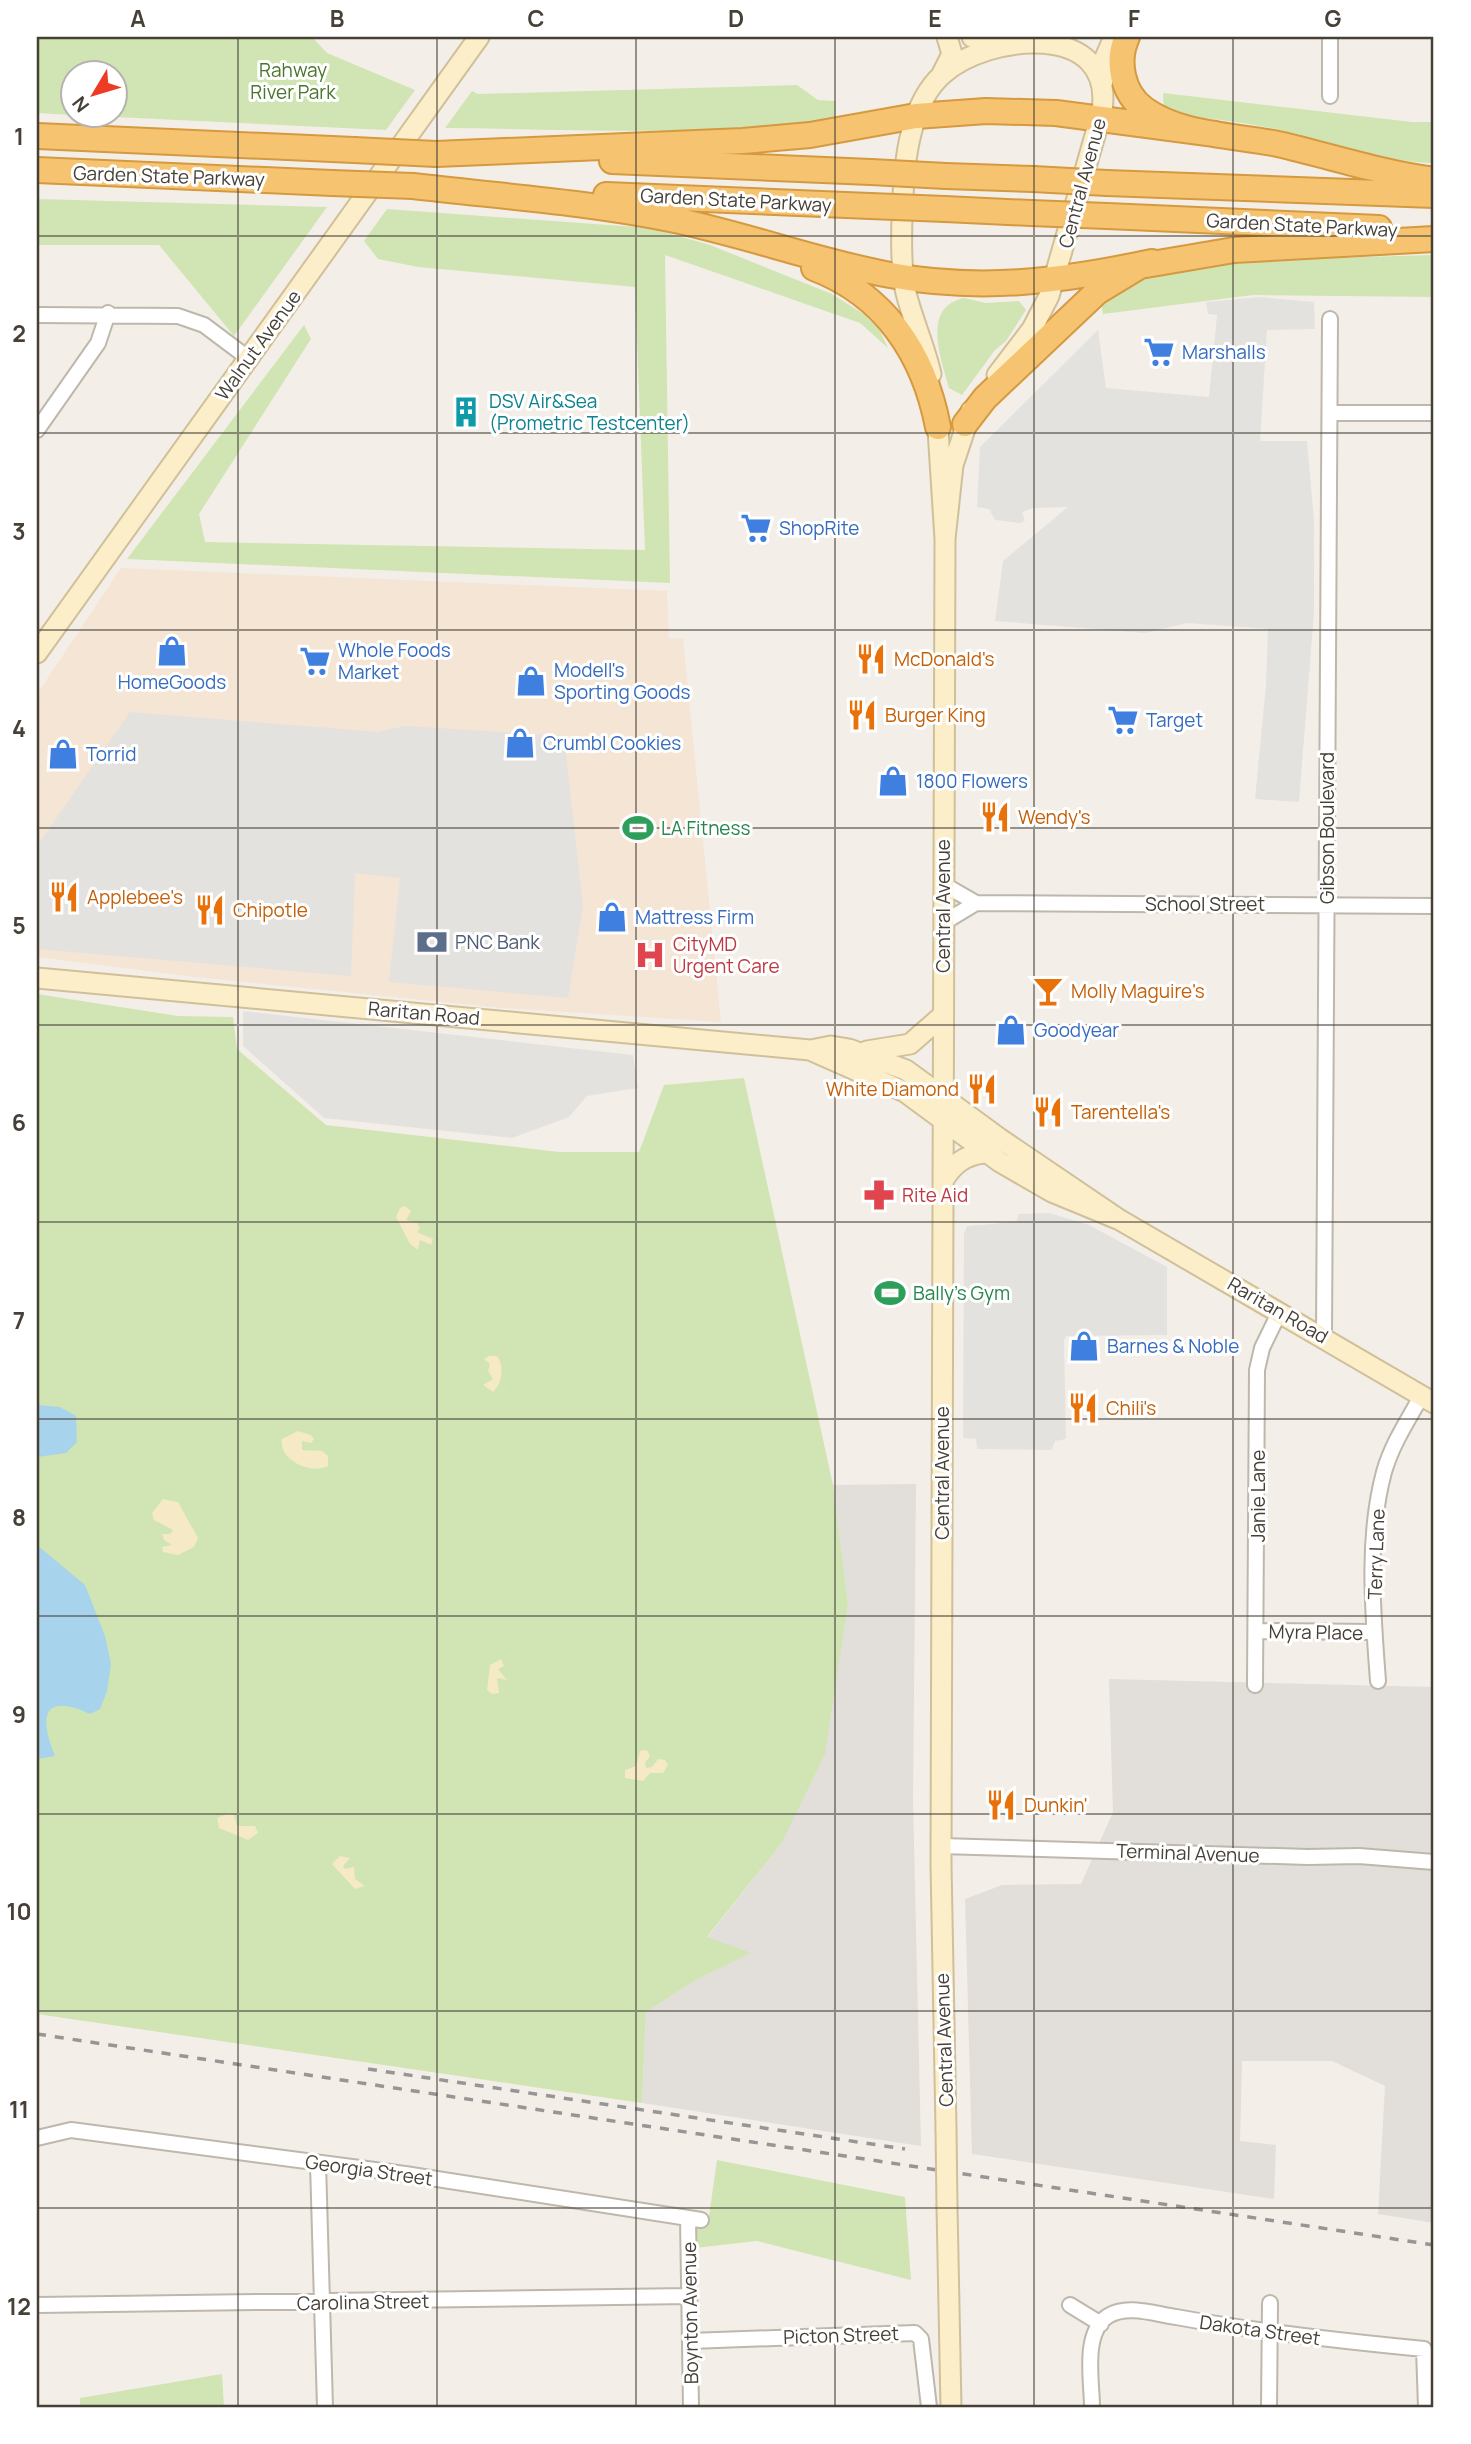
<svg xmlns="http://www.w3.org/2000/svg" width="1471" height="2444" font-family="Manrope,sans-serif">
<rect width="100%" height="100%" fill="#f3efe8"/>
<path fill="#f4e5d4" d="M121 568 667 591 669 638 683 639 721 1022 503 1008 194 977 37 957V694Z"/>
<path fill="#e2ded9" d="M916 1484 913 1800 921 2146 642 2103 646 2012 696 1980 750 1953 707 1938 781 1844 848 1603 833 1485Z
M1109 1679 1434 1687V2223L1378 2214 1385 2086 1332 2061H1242L1240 2141 1276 2145 1274 2199 972 2154 965 1899 1002 1885 1081 1884 1113 1812Z"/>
<path fill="#d0e5b3" d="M37 37H312L327 53 415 90 386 130 94 116H116V74H74L73 115 37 113Z
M797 85 818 100 836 101 835 120C706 137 575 129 445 128L472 91 478 94Z
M1163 93 1412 122H1434V163C1384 162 1341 145 1292 133 1251 122 1207 119 1164 113Z
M37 199 327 207 234 336 159 245H37Z
M387 209 650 228 710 245 832 294 862 313 879 329 888 348 860 323 665 255 670 583 127 559 304 325 311 339 199 514 205 542 645 550 635 287 418 267 378 259 364 241Z
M1434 255V297L1253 295 1103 314 1100 297 1141 271 1295 259Z
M964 298 986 303 1019 301 1026 310 1006 341 995 350 962 395 949 388C941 359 921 307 964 298Z
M37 994 178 1016 233 1017 237 1049 326 1125 559 1152H639L664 1085 744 1078 833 1485 848 1603 825 1754 781 1844 707 1937 751 1953 696 1980 646 2012 642 2103 37 2014Z
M717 2160 905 2197 911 2280 757 2241 695 2248 698 2215 709 2216Z
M222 2374 224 2407H80V2398Z"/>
<path fill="#f5e9c6" d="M405 1206 411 1211 406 1220 417 1223 420 1228 417 1232 433 1239 431 1245 420 1240 418 1250 410 1244 396 1217 400 1208Z
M489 1356H497C505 1366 502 1384 493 1392L483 1385 493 1379 488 1371 490 1364 484 1359Z
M298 1431 311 1435 314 1439 311 1443 302 1441V1450L322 1451 328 1456V1466C310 1475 278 1459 282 1439Z
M163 1499 178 1502 198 1538 194 1547 178 1555 163 1552 162 1547 172 1545 164 1540 162 1534H170L173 1530 154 1520 152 1513Z
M501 1659 504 1666 498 1669 507 1680 497 1678 499 1693 492 1694 487 1690 490 1665Z
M647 1750 650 1756 645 1763 646 1768 652 1767 658 1759 665 1760 668 1765 663 1773H650L643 1781 625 1778V1770L636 1766 640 1751Z
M229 1813 234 1815 237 1826H255L258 1833 248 1840 219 1828 217 1818Z
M340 1856 350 1858 343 1866 345 1869 354 1867 355 1879 365 1886 355 1889 332 1864Z"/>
<path fill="#e4e2df" d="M1260 297 1314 302 1315 329 1267 330 1260 441H1307L1314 521V613L1299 802 1255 799 1266 685 1268 629 1187 623 1145 633 995 621 1003 561 1068 507 1033 508 1022 512 1025 521 1020 523 995 520 989 509 977 507 980 447 1098 330 1106 388 1209 397 1217 315 1208 314 1206 302Z
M130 712 378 732 405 726 564 736 583 906 568 998 389 982 400 878 355 873 351 976 37 949V846Z
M243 1011 633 1055 638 1088 587 1096 569 1117 512 1138 324 1118 243 1046Z
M1049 1213 1089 1225 1167 1267V1335L1066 1336 1064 1340 1066 1439 1055 1441 1052 1450 977 1449 976 1439 963 1438 964 1234 967 1226 1017 1222 1018 1214Z"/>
<path fill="#a8d3ec" d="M37 1405 60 1407 76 1416 77 1442 66 1453 37 1457Z
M37 1545 85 1585 105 1636 111 1664 107 1691 100 1709 90 1714C42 1692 39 1717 55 1756L37 1759Z"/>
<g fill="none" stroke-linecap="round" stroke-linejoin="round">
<g stroke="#beb7ab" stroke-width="18">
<path id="street" d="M1330 96V37
M37 315 178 316 204 325 248 358
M1330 413H1434
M37 430 98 343 108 313
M943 884 976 903 1434 906
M943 923 976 903
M1324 1336 1330 319
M1257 1631 1374 1632
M1378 1681C1373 1613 1366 1539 1384 1472 1392 1444 1408 1420 1422 1395
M1255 1685 1257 1370 1262 1348 1280 1311
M941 1846 1308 1857 1359 1856 1434 1862
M37 2138 71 2130 405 2174 701 2220
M318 2163 325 2407
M688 2218 691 2407
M37 2305 689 2296
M1070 2305 1101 2324
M690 2341 915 2333 921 2339 929 2407
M1092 2407C1092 2381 1082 2333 1108 2316 1127 2304 1155 2314 1176 2317 1258 2332 1341 2341 1424 2349L1426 2407
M1269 2407 1270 2303"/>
</g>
<g stroke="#d0c09a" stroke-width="23">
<path id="secondary" d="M972 37 1005 45
M942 74 952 54 947 37
M1103 81 1104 60 1114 37
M931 374C925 347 913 321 906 293 898 261 902 167 911 134 916 112 926 89 943 74 987 34 1115 20 1102 111L1049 296 1032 329 997 375
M937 414 945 539
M37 653 479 37
M37 978 810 1050 905 1092 1000 1162 1052 1192 1120 1220
M811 1050 831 1046 849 1049 906 1070 999 1138 1120 1220 1434 1403
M867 1051 910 1044 942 1016
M943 1181C953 1164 965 1155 984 1153
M946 2129 941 1864 945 539 953 465 971 411
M947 2207 951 2407"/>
</g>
<g stroke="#d59940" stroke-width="28">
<path id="highway" d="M1127 37C1116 61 1122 93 1144 109 1181 136 1235 135 1278 144 1330 156 1381 173 1434 180
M37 136 354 150
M436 154 743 141 810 135 916 116 986 111 1056 113 1215 134
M612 161 871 172
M37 170 332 183
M946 176 1033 179
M1107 183 1434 195
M413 186C498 196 586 202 670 219 744 234 816 261 890 275 982 292 1062 281 1152 262
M606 195 870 206
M945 209 1031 213
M1107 216 1379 228
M814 268C885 295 924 354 938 427
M965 424 985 398 1097 292 1140 266 1234 250 1434 239"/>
</g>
<use href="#street" stroke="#fff" stroke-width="14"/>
<use href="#secondary" stroke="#fceec9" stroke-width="19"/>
<use href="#highway" stroke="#f6c470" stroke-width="24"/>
<path stroke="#969696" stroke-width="3.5" stroke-dasharray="9 9" stroke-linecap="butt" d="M37 2034 1434 2245
M368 2069 905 2149"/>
<g stroke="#d0c09a" stroke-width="23" stroke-linecap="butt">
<path id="secondary-bridge" d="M946 2129 947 2207"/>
</g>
<g stroke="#d59940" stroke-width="28" stroke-linecap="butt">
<path id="highway-bridge" d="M354 150 436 154
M871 172 946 176
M1033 179 1107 183
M332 183 413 186
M870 206 945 209
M1031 213 1107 216"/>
</g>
<use href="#secondary-bridge" stroke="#fceec9" stroke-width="19"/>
<use href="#highway-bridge" stroke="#f6c470" stroke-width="24"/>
</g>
<path fill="none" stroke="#464037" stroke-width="2" stroke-opacity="0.55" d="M238 37V2407M437 37V2407M636 37V2407M835 37V2407M1034 37V2407M1233 37V2407M37 236H1434M37 433H1434M37 630H1434M37 828H1434M37 1025H1434M37 1222H1434M37 1419H1434M37 1616H1434M37 1814H1434M37 2011H1434M37 2208H1434"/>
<defs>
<g id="supermarket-bare" transform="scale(2.415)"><path d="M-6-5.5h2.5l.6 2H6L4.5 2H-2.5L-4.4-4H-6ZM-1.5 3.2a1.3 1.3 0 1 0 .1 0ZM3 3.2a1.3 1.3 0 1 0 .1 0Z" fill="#3f7fe0" stroke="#fff" stroke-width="2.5" paint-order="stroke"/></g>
<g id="building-bare" transform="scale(2.415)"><path d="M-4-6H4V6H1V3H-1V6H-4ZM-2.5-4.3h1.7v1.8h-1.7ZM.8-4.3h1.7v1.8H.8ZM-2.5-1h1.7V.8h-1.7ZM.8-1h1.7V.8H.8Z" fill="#0f9aa8" stroke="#fff" stroke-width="2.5" paint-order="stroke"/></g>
<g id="shop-bare" transform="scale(2.415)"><path d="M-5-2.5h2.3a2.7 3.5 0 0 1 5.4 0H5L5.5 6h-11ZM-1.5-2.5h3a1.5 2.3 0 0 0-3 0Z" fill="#3f7fe0" stroke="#fff" stroke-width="2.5" paint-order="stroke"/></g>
<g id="restaurant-bare" transform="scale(2.415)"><path d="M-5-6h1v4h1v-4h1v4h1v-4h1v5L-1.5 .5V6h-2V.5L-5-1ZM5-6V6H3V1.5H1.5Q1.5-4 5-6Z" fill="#e8710a" stroke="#fff" stroke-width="2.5" paint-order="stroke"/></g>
<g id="stadium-bare" transform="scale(2.415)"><path d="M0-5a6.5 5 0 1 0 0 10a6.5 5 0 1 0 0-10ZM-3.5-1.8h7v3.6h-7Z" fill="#2e9e5b" stroke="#fff" stroke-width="2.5" paint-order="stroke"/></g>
<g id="bank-bare" transform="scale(2.415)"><path d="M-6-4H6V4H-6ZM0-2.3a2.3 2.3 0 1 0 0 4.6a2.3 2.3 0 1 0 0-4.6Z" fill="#5c6f8a" stroke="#fff" stroke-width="2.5" paint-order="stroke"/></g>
<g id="hospital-bare" transform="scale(2.415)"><path d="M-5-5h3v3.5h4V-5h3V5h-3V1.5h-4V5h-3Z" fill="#e0444e" stroke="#fff" stroke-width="2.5" paint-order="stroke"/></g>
<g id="bar-bare" transform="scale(2.415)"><path d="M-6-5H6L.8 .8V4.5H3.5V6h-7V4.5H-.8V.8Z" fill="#e8710a" stroke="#fff" stroke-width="2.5" paint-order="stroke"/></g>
<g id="pharmacy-bare" transform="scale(2.415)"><path d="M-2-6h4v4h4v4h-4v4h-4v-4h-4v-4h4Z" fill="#e0444e" stroke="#fff" stroke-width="2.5" paint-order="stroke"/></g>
</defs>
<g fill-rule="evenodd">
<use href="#supermarket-bare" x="1159" y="352"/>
<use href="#building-bare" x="466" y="412"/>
<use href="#supermarket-bare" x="756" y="528"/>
<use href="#shop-bare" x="172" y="651"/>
<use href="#restaurant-bare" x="871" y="659"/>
<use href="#supermarket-bare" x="315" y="661"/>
<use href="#shop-bare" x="531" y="681"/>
<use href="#restaurant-bare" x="862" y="715"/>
<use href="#supermarket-bare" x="1123" y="720"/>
<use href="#shop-bare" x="520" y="743"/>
<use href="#shop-bare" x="63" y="754"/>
<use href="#shop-bare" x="893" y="781"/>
<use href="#restaurant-bare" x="995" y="817"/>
<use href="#stadium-bare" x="638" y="828"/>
<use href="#restaurant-bare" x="64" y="897"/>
<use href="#restaurant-bare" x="210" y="910"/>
<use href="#shop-bare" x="612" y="917"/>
<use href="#bank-bare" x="432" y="942"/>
<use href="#hospital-bare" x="650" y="955"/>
<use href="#bar-bare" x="1048" y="991"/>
<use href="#shop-bare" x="1011" y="1030"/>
<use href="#restaurant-bare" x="982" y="1089"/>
<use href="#restaurant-bare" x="1048" y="1112"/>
<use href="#pharmacy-bare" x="879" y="1195"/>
<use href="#stadium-bare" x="890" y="1293"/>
<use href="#shop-bare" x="1084" y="1346"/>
<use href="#restaurant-bare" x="1083" y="1408"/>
<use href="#restaurant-bare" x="1001" y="1805"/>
</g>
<g text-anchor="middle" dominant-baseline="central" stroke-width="6" stroke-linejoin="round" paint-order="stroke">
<g font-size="19" fill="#4b752d" stroke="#fff">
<text x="293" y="70">Rahway<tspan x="293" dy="22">River Park</tspan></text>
</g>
<g font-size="19" fill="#464037" stroke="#fff">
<text transform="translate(169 176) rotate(2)">Garden State Parkway</text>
<text transform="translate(1082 183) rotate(-75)">Central Avenue</text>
<text transform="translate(736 200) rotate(3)">Garden State Parkway</text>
<text transform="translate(1302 225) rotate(3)">Garden State Parkway</text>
<text transform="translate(258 345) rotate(-54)">Walnut Avenue</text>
<text transform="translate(1327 828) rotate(-90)">Gibson Boulevard</text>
<text x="1205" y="904">School Street</text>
<text transform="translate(943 906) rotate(-90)">Central Avenue</text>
<text transform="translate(424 1013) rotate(5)">Raritan Road</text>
<text transform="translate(1278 1310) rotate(30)">Raritan Road</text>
<text transform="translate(942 1473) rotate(-90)">Central Avenue</text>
<text transform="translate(1258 1496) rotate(-90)">Janie Lane</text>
<text transform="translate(1376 1554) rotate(-88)">Terry Lane</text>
<text transform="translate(1316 1632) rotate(1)">Myra Place</text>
<text transform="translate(1188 1853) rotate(2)">Terminal Avenue</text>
<text transform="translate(944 2040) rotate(-92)">Central Avenue</text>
<text transform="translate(369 2170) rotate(8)">Georgia Street</text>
<text transform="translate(363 2302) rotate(-1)">Carolina Street</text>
<text transform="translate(690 2313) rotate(-91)">Boynton Avenue</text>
<text transform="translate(1260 2330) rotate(8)">Dakota Street</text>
<text transform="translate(841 2335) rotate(-2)">Picton Street</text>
</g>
<g font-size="19" fill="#366cbe" stroke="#fff" text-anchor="start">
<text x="1182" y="352">Marshalls</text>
<text x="779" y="528">ShopRite</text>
<text x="338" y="650">Whole Foods<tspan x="338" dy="22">Market</tspan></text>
<text x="554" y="670">Modell's<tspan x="554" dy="22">Sporting Goods</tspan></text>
<text x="172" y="682" text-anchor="middle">HomeGoods</text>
<text x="1146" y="720">Target</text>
<text x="543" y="743">Crumbl Cookies</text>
<text x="86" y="754">Torrid</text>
<text x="916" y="781">1800 Flowers</text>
<text x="635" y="917">Mattress Firm</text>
<text x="1034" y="1030">Goodyear</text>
<text x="1107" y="1346">Barnes &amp; Noble</text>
</g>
<g font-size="19" fill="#0d838f" stroke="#fff" text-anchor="start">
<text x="489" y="401">DSV Air&amp;Sea<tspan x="489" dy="22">(Prometric Testcenter)</tspan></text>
</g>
<g font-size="19" fill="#c56008" stroke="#fff" text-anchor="start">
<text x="894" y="659">McDonald's</text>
<text x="885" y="715">Burger King</text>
<text x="1018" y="817">Wendy's</text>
<text x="87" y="897">Applebee's</text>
<text x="233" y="910">Chipotle</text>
<text x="1071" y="991">Molly Maguire's</text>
<text x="959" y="1089" text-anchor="end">White Diamond</text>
<text x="1071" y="1112">Tarentella's</text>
<text x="1106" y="1408">Chili's</text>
<text x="1024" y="1805">Dunkin'</text>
</g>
<g font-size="19" fill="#27864d" stroke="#fff" text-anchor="start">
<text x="661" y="828">LA Fitness</text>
<text x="913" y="1293">Bally's Gym</text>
</g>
<g font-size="19" fill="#4e5e75" stroke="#fff" text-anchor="start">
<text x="455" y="942">PNC Bank</text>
</g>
<g font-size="19" fill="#be3a42" stroke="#fff" text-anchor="start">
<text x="673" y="944">CityMD<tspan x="673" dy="22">Urgent Care</tspan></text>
<text x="902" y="1195">Rite Aid</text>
</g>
</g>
<rect width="1471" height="2444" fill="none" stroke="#ffffff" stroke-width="77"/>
<g transform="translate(94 94) rotate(232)"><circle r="33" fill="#ffffff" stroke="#b5b3af" stroke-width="2"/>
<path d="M0-5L12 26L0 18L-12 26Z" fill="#ee3b24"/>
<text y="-10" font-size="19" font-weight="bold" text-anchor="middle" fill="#464037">N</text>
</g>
<rect x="38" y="38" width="1394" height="2368" fill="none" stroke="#464037" stroke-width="2.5"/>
<g font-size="23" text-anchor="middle" font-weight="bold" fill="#464037">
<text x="138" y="27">A</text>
<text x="337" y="27">B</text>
<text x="536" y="27">C</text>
<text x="736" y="27">D</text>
<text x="935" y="27">E</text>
<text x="1134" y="27">F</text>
<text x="1333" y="27">G</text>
<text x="19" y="145">1</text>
<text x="19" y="342">2</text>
<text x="19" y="540">3</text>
<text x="19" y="737">4</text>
<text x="19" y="934">5</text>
<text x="19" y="1131">6</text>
<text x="19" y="1329">7</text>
<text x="19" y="1526">8</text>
<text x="19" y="1723">9</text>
<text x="19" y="1920">10</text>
<text x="19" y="2118">11</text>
<text x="19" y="2315">12</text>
</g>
</svg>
